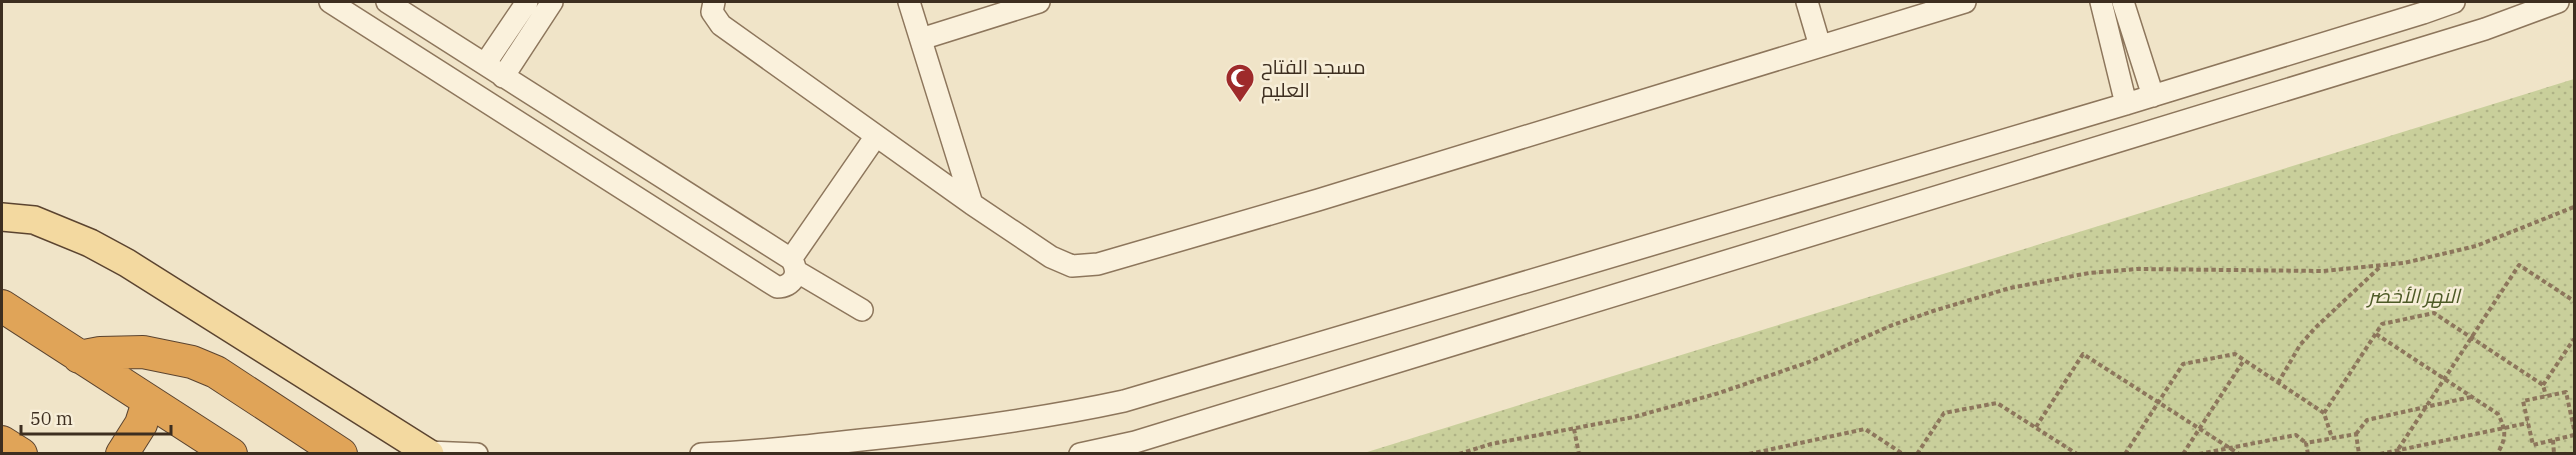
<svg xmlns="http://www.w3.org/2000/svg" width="2576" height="455" font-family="'IBM Plex Serif',Cairo,serif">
<defs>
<pattern id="park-dots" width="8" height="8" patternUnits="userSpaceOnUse" patternTransform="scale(1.5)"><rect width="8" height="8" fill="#c9cf9b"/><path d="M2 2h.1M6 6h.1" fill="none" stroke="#aeb285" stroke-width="1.8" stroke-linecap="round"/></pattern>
</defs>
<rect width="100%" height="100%" fill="#f0e4c8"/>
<path fill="url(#park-dots)" d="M2574 79V453H1364Z"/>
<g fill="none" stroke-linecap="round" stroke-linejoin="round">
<g stroke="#8d765c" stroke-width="24">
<path id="minor" d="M330 2 777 287C793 287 801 273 791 259L387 2
M714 2 712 12 721 25 972 204 1051 257 1072 266 1098 264 1318 200 1965 2
M909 2 972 204
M1807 2 1820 46
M2101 2 2126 104
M2123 2 2153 96
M921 39 1039 2
M485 64 527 2
M503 77 552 2
M791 259 876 136
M796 271 862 310
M428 452 477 454
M701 454C754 452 808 446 861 440 950 431 1036 420 1124 401L2126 104 2423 13 2454 2
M1080 454 1135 442 2485 29 2558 2"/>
</g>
<g stroke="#5b4430" stroke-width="30">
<path id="major" d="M2 217 34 220 90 243 127 263 430 454"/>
</g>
<g stroke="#5b4430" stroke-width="34">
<path id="highway" d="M2 306 231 454
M79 357 100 353 143 352 192 362 216 372 341 454
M2 442 21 454
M122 454 141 424 148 402"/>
</g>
<path stroke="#8d765c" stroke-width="4" stroke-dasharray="4.5 3" stroke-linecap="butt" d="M2376 334 2498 414C2506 430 2507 438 2497 454
M2278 383 2300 345 2315 328 2380 267
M2543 385 2574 339
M2324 413 2382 324 2434 313 2543 385 2546 396
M2036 427 2083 354 2239 454
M1574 429 1579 454
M2574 429 2566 392 2523 401 2533 445 2574 435
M2356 434 2367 420 2471 397
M2553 440 2554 454
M1459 454 1491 444 1634 417 1719 393 1809 362 1890 326 1933 311 2010 288 2089 273 2137 269 2323 271 2404 263 2476 246 2574 207
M1749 454 1865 429 1903 454
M1917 454 1944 413 1997 403 2077 454
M2125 454 2183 364 2235 354 2324 413 2332 438
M2183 454 2244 360
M2199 454 2296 435 2306 443
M2308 454 2306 443 2356 434 2359 454
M2380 454 2528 423
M2401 454 2397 451 2519 265 2574 301"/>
<use href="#minor" stroke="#faf1dc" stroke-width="21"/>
<use href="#major" stroke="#f3d9a0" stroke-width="27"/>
<use href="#highway" stroke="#e0a458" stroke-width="32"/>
</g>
<defs>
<g id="mosque-pin" transform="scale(1.5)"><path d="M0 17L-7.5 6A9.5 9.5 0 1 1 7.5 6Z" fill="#9e2a2b" stroke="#f7eed8"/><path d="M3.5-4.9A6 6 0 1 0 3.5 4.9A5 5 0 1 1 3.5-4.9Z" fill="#fff"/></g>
</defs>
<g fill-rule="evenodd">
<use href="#mosque-pin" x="1240" y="78"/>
</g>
<g text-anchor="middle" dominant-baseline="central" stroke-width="5" stroke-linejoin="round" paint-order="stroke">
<g font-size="20" fill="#3d2e20" stroke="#f7eed8" text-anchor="start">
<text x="1261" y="66">مسجد الفتاح<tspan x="1261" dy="23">العليم</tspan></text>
</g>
<g font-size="20" font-style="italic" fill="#4d5a26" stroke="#f7eed8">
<text x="2414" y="295">النهر الأخضر</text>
</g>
</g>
<rect width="2576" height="455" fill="none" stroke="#3d2e20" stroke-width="6"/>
<path d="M21 425v9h150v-9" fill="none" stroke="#3d2e20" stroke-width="3"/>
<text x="30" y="425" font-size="18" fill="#3d2e20" stroke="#f7eed8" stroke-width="4.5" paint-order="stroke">50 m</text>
</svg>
